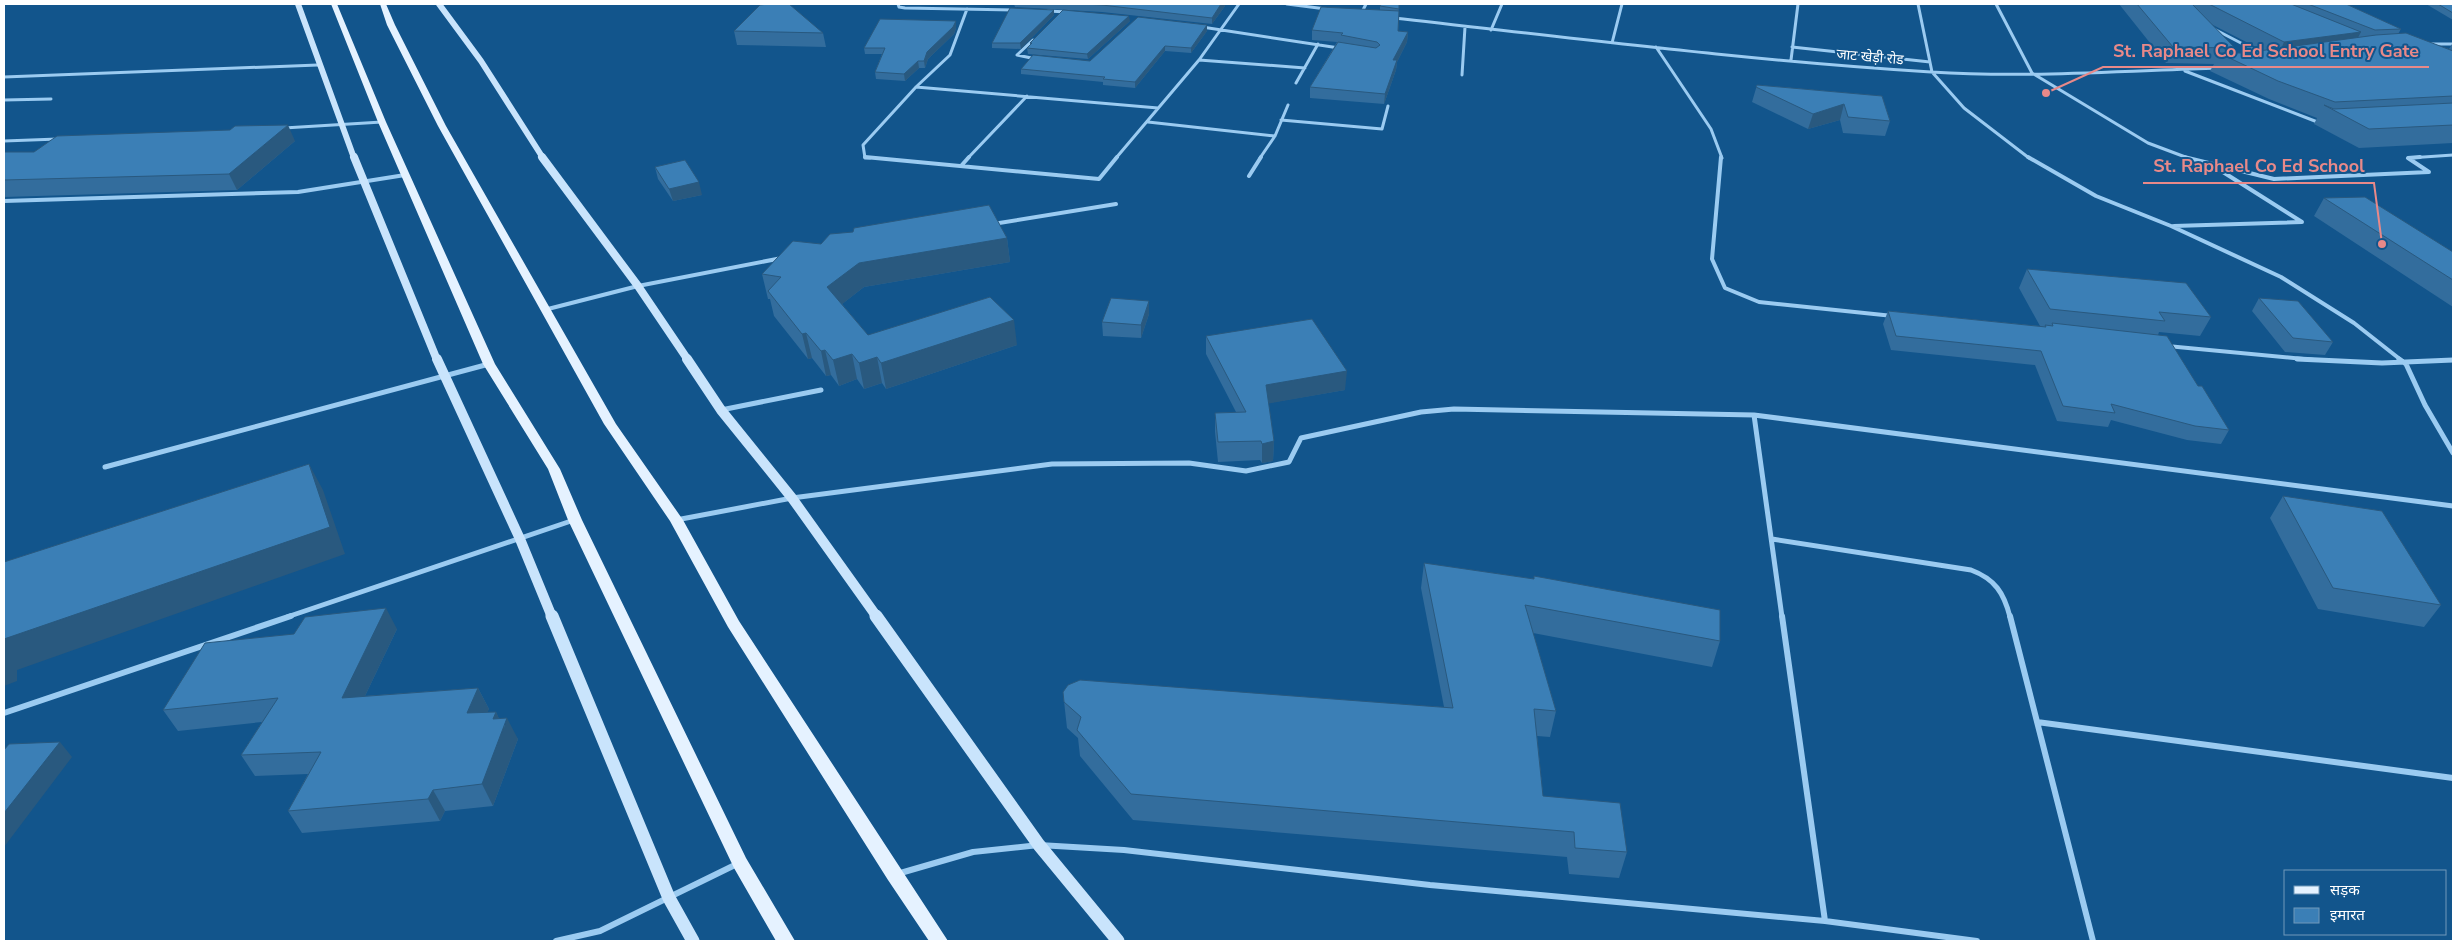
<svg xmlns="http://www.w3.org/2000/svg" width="2457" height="945" font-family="'Nunito Sans','Noto Sans Devanagari',sans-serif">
<rect width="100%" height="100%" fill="#12558c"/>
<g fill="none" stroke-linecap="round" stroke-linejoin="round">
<path stroke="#9bcbf1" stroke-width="3" d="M898 4 899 7 905 8 1014 10
M1287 4 1326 9
M1918 4 1932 72 1964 108 2029 158
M1996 4 2032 73 2148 143 2188 158
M1048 11 1067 12
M1361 14 1366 4
M1394 18C1573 38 1752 61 1931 72 2026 78 2123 71 2218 68
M1202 27 1339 48
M2214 29 2262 54
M1491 30 1502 4
M1033 40 1017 55 1036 59
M1612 43 1622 4
M2430 44H2453
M1656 47 1711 129 1722 158
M1792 47 1930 62
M1199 60 1305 68
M1791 60 1798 4
M2185 71 2320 123
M1462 75 1465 27
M4 77 318 65
M1296 83 1318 44
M916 87 1158 108
M4 100 51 99
M1281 120 1382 129 1388 106
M1148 122 1275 136
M284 128 382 122
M4 141 58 139
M870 158H865L863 145 916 87 950 55 967 9
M968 158 1027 96
M1116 158 1199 60 1239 4
M1260 158 1275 136 1288 105
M2409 158 2453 155"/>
<path stroke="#9bcbf1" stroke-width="4" d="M865 157 1099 179 1117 157
M1721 157 1712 259 1725 288 1759 302 1893 316
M2028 157 2096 196 2171 226 2281 277 2354 323 2401 360
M2184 157 2274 179 2429 172 2408 158 2420 157
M961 166 969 157
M1249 176 1261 157
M4 201 298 192 405 175
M993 224 1116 204
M2174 226 2302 222 2215 167
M544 310 638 286 782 258
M2167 346 2314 360"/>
<path stroke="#9bcbf1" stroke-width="5" d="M2297 359 2382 363 2453 360
M2399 359 2406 364 2425 405 2453 453
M721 410 821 390
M105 467 489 364
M676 520 792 498 1052 464 1189 463 1246 471 1289 462 1301 438 1421 412 1454 409 1754 415
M1772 539 1971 570C1995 579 2004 593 2010 617
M287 617 574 520
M1782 617 1754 415 2453 506"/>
<path stroke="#9bcbf1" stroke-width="6" d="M1782 616 1825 921
M2010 616 2093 941
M4 713 291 616
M2037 722 2453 778
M897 874 973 852 1039 845 1124 850 1430 885 1825 921 1977 941
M556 941 600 931 739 863"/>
<path stroke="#c9e4fc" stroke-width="6" d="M298 4 354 158
M439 4 481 61 543 158"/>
<path stroke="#c9e4fc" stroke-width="8" d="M354 157 437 360
M542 157 638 286 688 360"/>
<path stroke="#c9e4fc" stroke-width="10" d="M437 359 520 539 552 617
M687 359 721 410 792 498 877 617"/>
<path stroke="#c9e4fc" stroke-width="13" d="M552 616 669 898 693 941
M876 616 1039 845 1118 941"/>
<path fill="#e5f2ff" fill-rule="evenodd" d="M331 4H337L386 122 495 364 560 469 582 520 746 858 795 941H776L734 868 568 520 548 469 483 364 378 122Z
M380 4H386L395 25 446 126 616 424 683 520 739 621 948 941H929L888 880 728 627 670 521 604 424 438 126 387 25Z"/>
</g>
<path fill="#336d9d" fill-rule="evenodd" d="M1014 4H1225V6L1212 24 1102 12 1015 7Z
M1399 4 1398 31 1408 32 1407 42 1397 62 1396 70 1384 104 1310 98V87L1337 42 1312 40V30L1380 10V6Z
M2119 4H2346L2401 29 2398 34 2449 49 2452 44 2453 43V143L2359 148 2314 124 2317 118 2269 99 2210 71 2214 64 2166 63ZM2211 24 2262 50 2244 53H2233L2235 48Z
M2426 4H2453V20Z
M1054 10V15L1021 49 992 48V43Z
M1130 21 1088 59 1028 54 1027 48 1030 46V43Z
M1207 25V31L1191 53 1165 51 1135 88 1103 85V82L1021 74V69L1090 61Z
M956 28 954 34 928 59 925 68H919L905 81 876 79 875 72 882 54H865L864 48Z
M734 31 823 33 826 47 737 45Z
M1757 85 1882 96 1890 121 1885 136 1843 133 1840 120 1808 129 1752 102Z
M295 141 237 190 4 197V152H34Z
M655 167 702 195 673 201 658 179Z
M2324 198 2453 252V307L2314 216Z
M1007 238 1010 262 864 287 842 304 868 335 1017 345 886 389 882 383 864 389 857 379 839 386 831 375 826 376 812 358 808 359 774 316 770 299H768L762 274 821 244Z
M2027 269 2211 317 2200 336 2159 332 2158 335 2198 386 2229 430 2221 444 2187 440 2111 420 2108 427 2057 421 2035 365 1891 350 1883 324 1888 311 2040 326 2019 288Z
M2259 298 2333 342 2325 355 2285 352 2252 311Z
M1149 301V314L1141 338 1103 336 1102 322Z
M1206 336 1345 390 1268 403 1274 441 1273 461 1262 463 1260 460 1218 462 1215 432V413L1236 412 1206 354Z
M2283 496 2441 605 2424 627 2318 609 2270 518Z
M1424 563 1720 641 1712 667 1533 633 1556 711 1550 737 1537 736 1543 796 1627 852 1619 878 1569 874 1567 857 1133 820 1080 756 1078 738 1067 728 1063 692 1444 707 1421 588Z
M397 629 365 696 478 688 489 709 487 712H496L499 719 518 739 493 806 445 811 440 821 302 833 288 811 308 774 255 776 241 755 262 722 178 731 163 710 294 634Z"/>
<path fill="#29597f" d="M1221 4H1225V6L1212 24V18Z
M1054 10V15L1021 49 1020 43Z
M1129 16 1130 21 1088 59 1087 54Z
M956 21V28L954 34 928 59 925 68 924 61 927 52Z
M1207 25V31L1191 53V48Z
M1408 32 1407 42 1397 62 1396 70 1384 104 1385 94 1393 60Z
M2361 32 2353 47 2277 58 2284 42Z
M1165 46V51L1135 88V82Z
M918 61 919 68 905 81 904 74Z
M1844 104 1840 120 1808 129 1813 114Z
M288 125 295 141 237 190 229 174Z
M699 182 702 195 673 201 669 189Z
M1007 238 1010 262 864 287 832 312 827 287 859 263Z
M1149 301V314L1141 338V325Z
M1014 320 1017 345 886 389 881 363Z
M806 333 812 358 808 359 802 334Z
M825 350 831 375 826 376 821 351Z
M852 354 857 379 839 386 833 360Z
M877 357 882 383 864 389 859 363Z
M1347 371 1345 390 1266 404V385Z
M1274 441 1273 461 1262 463V444Z
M309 464 323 490 345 554 17 670V681L4 686V639Z
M386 608 397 629 354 719 342 698Z
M478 688 489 709 478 734 467 713Z
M496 712 504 728 507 718 518 739 493 806 482 784 493 719Z
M60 742 72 757 4 847V813Z
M433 790 445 811 440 821 428 799Z"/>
<path fill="#3b7fb6" stroke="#29597f" d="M768 4H789L823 33 734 31 760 5Z
M1084 4H1221L1212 18 1102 5Z
M1381 4H1399V9L1380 6Z
M2137 4H2192L2235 48 2173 47Z
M2209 4H2291L2361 32 2284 42Z
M2308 4H2346L2401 29 2375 30Z
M2438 4H2453V13Z
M1321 7 1399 11 1398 31 1408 32 1393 60H1397L1385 94 1310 87 1338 42 1376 48 1380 45 1377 42 1341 35 1343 33 1312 30Z
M1010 8 1054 10 1020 43H992Z
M1063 10 1129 16 1087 54 1027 48 1032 43H1030Z
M1138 17 1207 25 1191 48 1165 46 1135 82 1103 79 1105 77 1021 69 1033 55 1090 61Z
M880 19 956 21 953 27 927 52 924 61H918L904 74 875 72 885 48H864Z
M2406 33 2453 51V96L2335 102 2278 81 2219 53H2244L2376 35Z
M1757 85 1882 96 1890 121 1848 117 1844 104 1813 114 1756 87Z
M2453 103V125L2369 129 2324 105 2334 109Z
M288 125 229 174 4 180V152H34L57 136 230 130 235 126Z
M685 160 699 182 669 189 655 167Z
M2365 197 2453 252V280L2324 198Z
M989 205 1007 238 859 263 827 287 868 335 990 297 1014 320 881 363 877 357 859 363 852 354 833 360 825 350 821 351 806 333 802 334 768 291 781 277 762 274 793 241 821 244 830 234 853 232 854 228Z
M2027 269 2186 283 2211 317 2159 312 2165 321 2050 309Z
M1111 298 1149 301 1141 325 1102 322Z
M2259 298 2298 301 2333 342 2293 338Z
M1888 311 2046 327 2045 325 2053 326 2052 323 2167 336 2198 386H2202L2229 430 2195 426 2111 404 2115 413 2063 406 2041 351 1896 336Z
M1312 319 1347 371 1266 385 1274 441 1262 444 1261 441 1218 442 1215 413 1246 412 1206 336Z
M309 464 330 527 4 639V562Z
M2283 496 2382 511 2441 605 2333 588Z
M1424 563 1534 579V576L1720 610V641L1525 605 1556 711 1534 709 1543 796 1620 803 1627 852 1575 848 1574 832 1131 794 1077 730 1081 717 1064 702 1063 692 1068 685 1080 680 1453 708Z
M386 608 342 698 478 688 467 713 496 712 493 719 507 718 482 784 433 790 428 799 288 811 321 752 241 755 278 698 163 710 205 643 294 634 305 617Z
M60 742 4 813V750L9 744Z"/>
<g text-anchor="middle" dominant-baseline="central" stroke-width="4" stroke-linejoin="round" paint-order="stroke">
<g font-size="14" fill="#fff" stroke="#12558c">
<text transform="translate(1870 57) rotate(5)">जाट खेड़ी रोड</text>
</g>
</g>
<path fill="none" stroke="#e88989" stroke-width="2" d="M2046 93L2103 67H2429M2382 244L2374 183H2143"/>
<g fill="#e88989" stroke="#12558c" stroke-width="2">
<circle cx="2046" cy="93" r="5"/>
<circle cx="2382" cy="244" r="5"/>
</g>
<g font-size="18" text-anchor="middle" font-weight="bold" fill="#e88989" stroke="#12558c" stroke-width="4" stroke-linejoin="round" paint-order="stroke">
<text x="2266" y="57">St. Raphael Co Ed School Entry Gate</text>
<text x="2259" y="172">St. Raphael Co Ed School</text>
</g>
<rect width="2457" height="945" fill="none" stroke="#ffffff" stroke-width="10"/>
<rect x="2284" y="870" width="162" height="65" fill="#12558c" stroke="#7199ba"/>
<rect x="2294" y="886" width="25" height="8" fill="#e5f2ff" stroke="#7199ba"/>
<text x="2330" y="895" font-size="15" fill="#ffffff">सड़क</text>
<rect x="2294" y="908" width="25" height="15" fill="#3b7fb6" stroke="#7199ba"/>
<text x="2330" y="920" font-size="15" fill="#ffffff">इमारत</text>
</svg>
